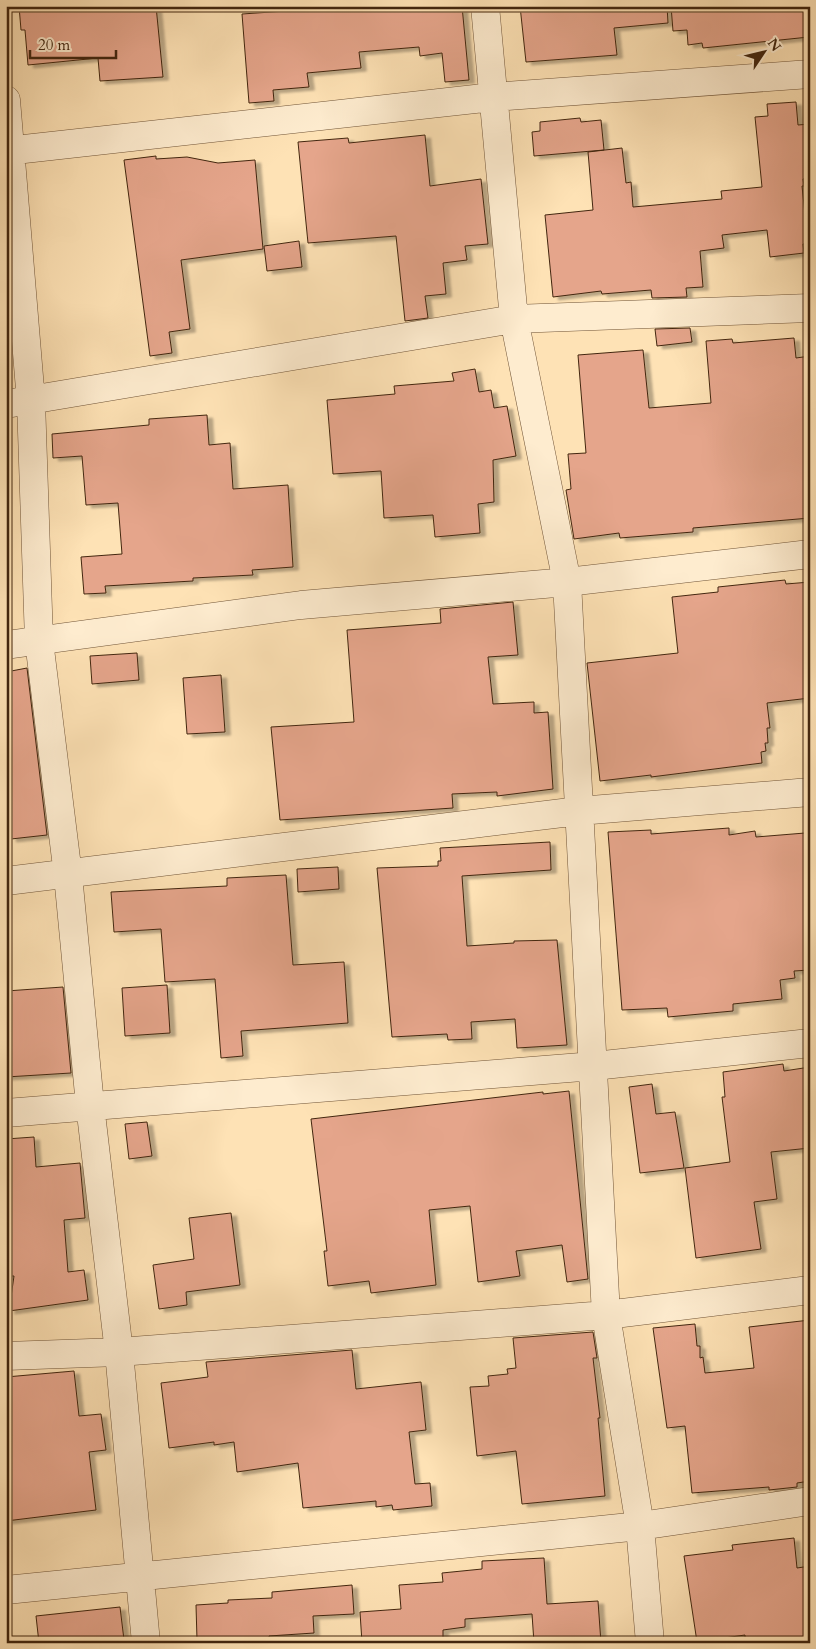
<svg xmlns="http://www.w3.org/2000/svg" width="816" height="1649" font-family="Cardo,serif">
<defs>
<filter id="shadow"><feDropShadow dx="5.5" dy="3" stdDeviation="1" flood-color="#0004"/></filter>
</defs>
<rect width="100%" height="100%" fill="#fee2b5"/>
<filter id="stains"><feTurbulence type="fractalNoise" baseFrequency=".004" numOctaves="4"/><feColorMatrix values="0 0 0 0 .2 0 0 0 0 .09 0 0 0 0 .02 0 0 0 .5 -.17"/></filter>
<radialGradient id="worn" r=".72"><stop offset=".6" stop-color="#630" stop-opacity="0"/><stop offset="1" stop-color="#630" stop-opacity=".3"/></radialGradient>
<path fill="#e5a58b" stroke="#42260f" filter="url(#shadow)" d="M19 6H156L163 77 100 81 98 58 28 65 25 30H21Z
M285 6H462L469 80 445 82 442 53 420 56 419 47 359 52 361 68 307 73 309 87 273 90 274 101 249 103 242 14 286 11Z
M520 6H667L668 23 614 28 617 55 526 62Z
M671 6H805L809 37 703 48 702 43 688 45 687 30 673 31Z
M796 102 798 125 810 124V178L803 179 804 186H802L808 244H803L804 253 770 257 767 230 722 235 724 248 700 251 703 287 686 288 687 297 652 298 651 290 602 294 601 291 553 297 545 215 593 210 588 152 622 148 626 183 631 182 633 207 722 199 721 191 762 187 755 117 768 116 767 104Z
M580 118 581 122 601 120 604 150 534 156 532 132 540 131V122Z
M425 135 430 186 481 179 488 244 465 246 467 260 443 263 446 294 425 296 428 318 405 321 396 236 308 243 298 142 348 138 349 143Z
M156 156V159L187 157 218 163 255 160 263 249 181 260 190 329 169 332 172 353 150 356 124 160Z
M299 241 302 267 267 271 264 246Z
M690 328 692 342 657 346 655 329Z
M794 338 796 358 810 356V518L693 528V532L620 538 619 533 574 539 566 490 571 489 568 454 586 453 578 355 643 350 649 408 711 403 706 341 732 339 733 343Z
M475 369 479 392 491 390 494 408 507 406 516 456 493 460 494 502 478 504 480 533 435 537 433 515 384 518 381 471 333 474 327 400 395 394 394 386 454 381 452 373Z
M207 415 209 445 230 443 233 489 288 485 293 567 252 570 253 575 193 578V581L105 586 106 593 84 594 81 557 122 554 118 503 86 505 82 456 53 458 52 434 149 425V419Z
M785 580 786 584 810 582V698L767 703 770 728H767L768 743H765L766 751 761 752 762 763 651 777V775L600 781 587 663 678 653 672 597 718 592V587Z
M513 602 518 655 488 657 493 704 534 702V713L548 712 553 789 497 796V792L452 794 453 808 280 820 271 727 354 722 347 630 441 623 440 609Z
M137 653 139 680 92 684 90 656Z
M27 668 47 835 11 839 6 795V716L11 715 6 691V672Z
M221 675 225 732 187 734 183 678Z
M729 828V835L755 831 756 837 805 833 810 878V970L794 971 795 978 780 980 782 999 733 1004V1011L668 1017 667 1008 622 1010 608 832 651 830V834Z
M550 842 551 870 462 876 467 946 514 943V941L557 940 567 1045 517 1048 515 1019 471 1022 472 1039 448 1040 447 1034 392 1037 377 868 438 866V861H441L440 848Z
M338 867 339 889 298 892 297 869Z
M286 875 293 965 344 962 348 1023 241 1031 243 1056 221 1058 215 979 165 982 161 929 114 932 111 892 227 886V878Z
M167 985 170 1033 125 1036 122 988Z
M63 987 71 1073 6 1077V991Z
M783 1064 784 1071 810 1067V1148L771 1152 777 1199 754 1202 761 1249 696 1258 685 1168 730 1162 722 1097H725L723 1072Z
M652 1084 656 1114 675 1112 684 1168 640 1173 629 1087Z
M569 1091 588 1279 567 1282 562 1245 516 1251 520 1276 478 1282 470 1206 429 1210 436 1285 371 1293 369 1281 328 1286 324 1251H327L311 1119 543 1092V1094Z
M147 1122 152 1156 129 1159 125 1124Z
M34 1137 36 1167 80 1163 85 1218 64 1220 68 1272 84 1270 88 1300 9 1311 14 1276H6V1139Z
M231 1213 240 1285 186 1292 187 1305 159 1309 153 1265 194 1259 189 1218Z
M810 1320V1481L797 1483V1487L769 1490V1487L692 1493 685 1426 667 1428 653 1328 695 1324 697 1346H700V1358L703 1357 705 1373 754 1368 749 1327Z
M593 1332 597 1358H593L600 1418H598L605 1496 522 1504 516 1451 477 1456 470 1387 489 1386 488 1376 508 1374 507 1369 516 1368 513 1338Z
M352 1350 356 1389 421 1382 426 1430 409 1432 415 1484 430 1483 432 1506 393 1510 392 1505 376 1507V1501L303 1508 298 1463 237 1472 234 1442 214 1445V1442L169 1448 161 1383 208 1377 206 1362Z
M74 1371 79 1416 101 1414 106 1450 89 1452 96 1510 6 1521V1377Z
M794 1538 797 1568 810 1566V1643H745V1635L697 1642 684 1556 733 1550 732 1545Z
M544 1558 547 1604 598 1601 601 1643H534L532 1614 465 1619V1627L443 1630V1643H362L360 1612 401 1609 399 1585 443 1582 442 1573 482 1569V1561Z
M352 1585 354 1614 313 1616 314 1633 269 1636 270 1643H213V1639L197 1640 196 1605 228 1603V1600L272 1598V1592Z
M120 1607 124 1640 39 1643 36 1616Z"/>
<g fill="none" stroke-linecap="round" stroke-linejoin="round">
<g stroke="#715538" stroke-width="29">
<path id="minor" d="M485 6 514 319 567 582 606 1315 640 1526 650 1643
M6 100 31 401 39 641 68 875 90 1105 119 1352 146 1643
M6 151 493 97 810 74
M6 404 514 319 810 308
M6 645 301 605 567 582 810 554
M6 881 579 811 810 792
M6 1113 594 1066 810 1043
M6 1356 119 1352 606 1315 810 1290
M6 1590 640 1526 810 1501"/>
</g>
<use href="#minor" stroke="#feeccf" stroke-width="28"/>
</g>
<rect width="816" height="1649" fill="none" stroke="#fee2b5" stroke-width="25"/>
<rect x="8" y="8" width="801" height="1634" fill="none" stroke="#42260f" stroke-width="2.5"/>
<rect x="12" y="12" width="791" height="1624" fill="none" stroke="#42260f"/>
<g transform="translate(764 52) rotate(55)" stroke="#feeccf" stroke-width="4" paint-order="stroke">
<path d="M0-4L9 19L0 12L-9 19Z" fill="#42260f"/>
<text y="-8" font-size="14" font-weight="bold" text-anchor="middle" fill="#42260f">N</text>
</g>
<path d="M30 50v8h86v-8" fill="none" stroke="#42260f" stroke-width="2.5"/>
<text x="38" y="50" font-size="15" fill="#42260f" stroke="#feeccf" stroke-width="4" paint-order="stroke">20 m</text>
<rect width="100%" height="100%" filter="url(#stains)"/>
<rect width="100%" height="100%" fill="url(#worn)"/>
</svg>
